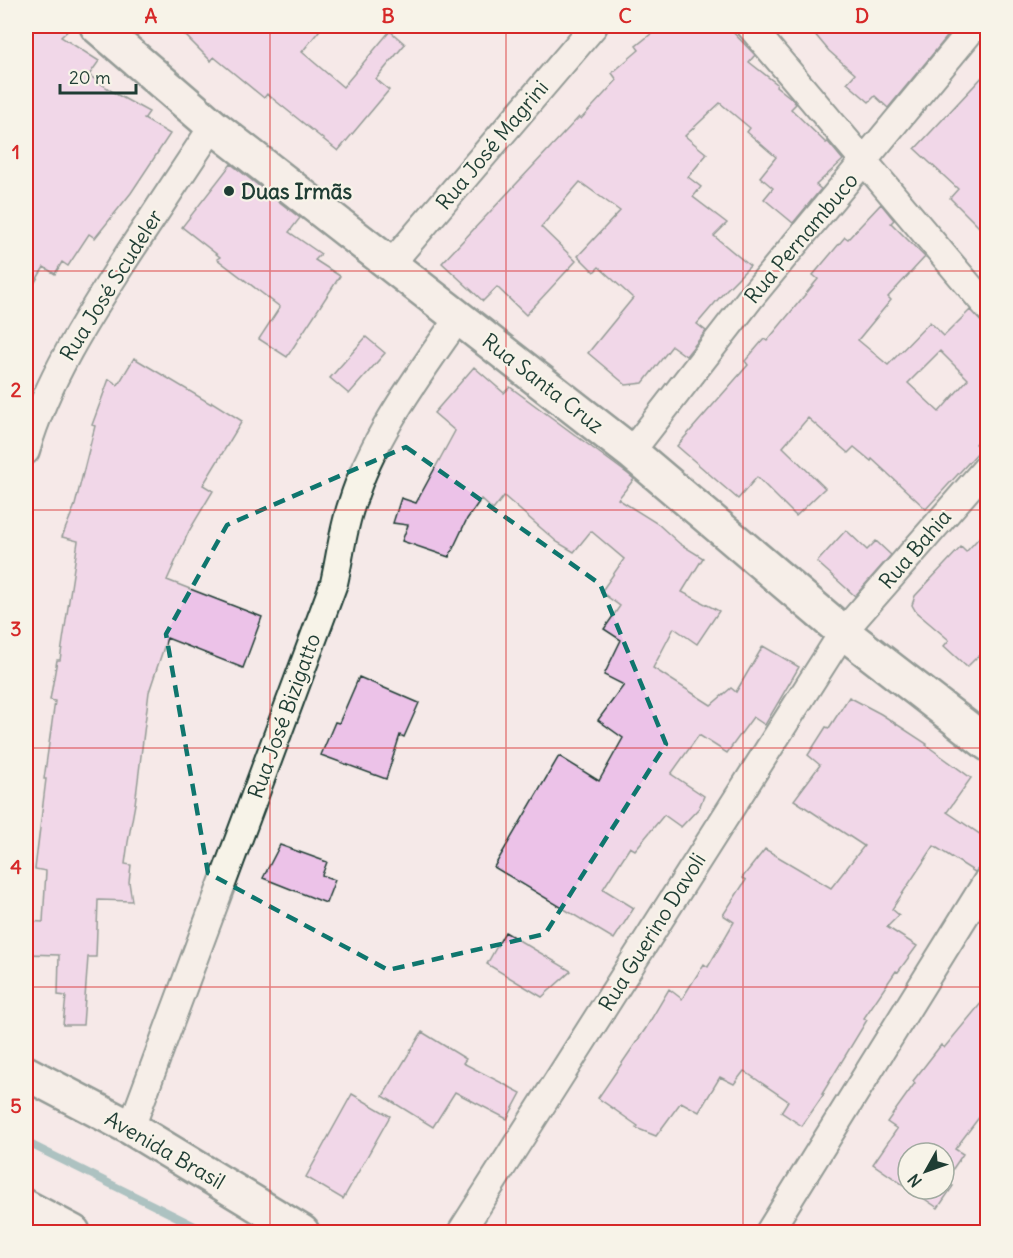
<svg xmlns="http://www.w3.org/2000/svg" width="1013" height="1258" font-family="Delius,sans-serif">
<rect width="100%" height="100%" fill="#f5e9e8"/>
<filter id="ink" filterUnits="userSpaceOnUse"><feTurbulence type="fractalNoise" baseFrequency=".0167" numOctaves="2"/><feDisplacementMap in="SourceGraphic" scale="12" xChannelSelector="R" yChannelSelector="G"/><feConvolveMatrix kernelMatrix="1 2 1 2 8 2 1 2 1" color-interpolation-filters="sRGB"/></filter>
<g filter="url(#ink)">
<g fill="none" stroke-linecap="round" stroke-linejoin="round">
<path stroke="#559292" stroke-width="8" d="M26 1142 207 1232"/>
</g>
<path fill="#ecc2e8" stroke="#1f3d34" stroke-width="1.5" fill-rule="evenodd" d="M26 26H73L61 37 99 61 89 75 116 94 149 112 144 119 170 134 131 193 95 238 89 234 68 266 62 262 55 274 44 267 26 297Z
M176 26H323L302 52 343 87 390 31 405 44 376 79 389 90 338 151 267 94 264 98 214 57 211 61Z
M661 26H727L755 55 749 62 777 84 776 86 791 98 796 104 791 109 826 143 828 142 843 160 816 185 821 189 793 223 764 199 773 188 760 177 776 157 747 132 750 128 720 103 685 136 707 154 688 177 701 187 693 197 727 223 714 236 750 266 726 290 697 324 706 331 686 356 672 346 643 383 626 385 588 353 633 298 599 267 594 272 578 256 620 211 580 182 541 227 576 261 526 315 497 287 483 301 442 263 579 117 581 119 617 80 612 73 639 50 636 46Z
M808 26H956L888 108 875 96 869 102 847 83 855 74 829 51Z
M987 72V235L950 198 958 189 915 149Z
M231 164 300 218 289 232 321 254 315 260 340 276 287 357 259 339 280 307 217 259 220 257 182 227Z
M881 204 894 220 891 223 925 257 888 297 891 300 858 340 888 365 930 322 944 336 970 310 987 328V429L975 444 981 449 926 509 872 459 871 461 854 447 848 453 808 418 783 447 825 488 796 516 757 477 738 499 677 446 748 365 745 361 764 339 767 341 818 279 813 275 845 237 848 239ZM940 351 968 379 939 412 908 383Z
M366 337 385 353 349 394 330 378Z
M134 358 211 404 212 402 242 421 203 485 213 491 189 531 167 580 262 617 243 668 167 638 149 692 135 804 128 842 125 864 131 865 129 882 132 901 98 900 96 957H88L83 1025H63L66 996 58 995 59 955 26 954V921L43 922 46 871 35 869 46 779H44L55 701 50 700 57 660H60L78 541 62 537 75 505 95 426 92 425 109 379 118 385Z
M474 367 504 393 510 387 628 474 634 479 618 499 658 524 680 544 703 558 682 592 719 611 697 644 674 628 653 668 711 705 731 688 736 692 763 646 799 667 765 725 753 717 727 753 699 735 671 774 704 796 699 808 681 827 664 815 635 850 630 847 603 889 634 908 614 939 494 867 559 756 599 781 623 738 598 720 624 685 604 675 621 640 604 629 620 606 601 592 624 559 591 531 574 552 557 542 504 496 493 510 481 499 467 519 449 557 402 541 408 525 393 523 401 498 416 503 455 431 434 413Z
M987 529V665L978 656 967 667 944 646 949 640 916 612 912 605 915 596 961 547 966 552Z
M846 530 867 550 876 541 891 555 855 596 817 562Z
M359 677 419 703 404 737 400 735 386 779 321 755 335 722 339 723Z
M849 697 881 714 927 744 926 745 971 778 947 812 987 839V862L975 872 934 846 892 909 899 915 887 927 917 946 898 972 896 971 864 1018 867 1020 822 1094H824L802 1126 781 1112 788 1101 744 1071 734 1084 720 1077 699 1112 681 1102 656 1136 636 1128 638 1126 598 1098 646 1028 669 989 682 999 704 964 708 967 734 922 723 915 746 880 742 878 765 849 831 888 864 846 794 800 820 765 808 755 826 727 829 728Z
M280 845 327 862 322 875 335 880 326 903 263 878Z
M505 932 571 971 542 997 487 964Z
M987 996V1107L955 1149 963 1154 944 1182V1153H908V1188L873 1164 897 1129 887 1122 915 1083 913 1081 941 1045 944 1048Z
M422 1032 466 1059 463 1063 521 1093 507 1119 455 1092 433 1127 383 1096Z
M352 1094 390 1116 343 1199 306 1177Z
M944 1184 953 1186 938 1208 910 1189H944Z"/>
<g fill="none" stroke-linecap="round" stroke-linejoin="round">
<g stroke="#1f3d34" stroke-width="30">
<path id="street" d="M750 26 988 308
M390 265 594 26
M26 451C47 379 89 315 129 253 157 210 185 168 213 126
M631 452 752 296 975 26
M131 1128 334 583C340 557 343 528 352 503 373 435 419 375 459 317
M461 1232 843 632 988 466
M769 1232 988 879"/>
</g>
<g stroke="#1f3d34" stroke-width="38">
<path id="secondary" d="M97 26 213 126 631 452 843 632 988 744
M26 1073 131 1128 302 1232
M26 1207 73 1232"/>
</g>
<use href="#street" stroke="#f7f3e8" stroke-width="26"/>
<use href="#secondary" stroke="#f7f3e8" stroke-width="33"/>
</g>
</g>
<path d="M0 0H1013V1258H0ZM406 447 600 584 666 744 545 934 388 970 208 873 166 634 227 525Z" fill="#f5e9e8" fill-opacity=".55" fill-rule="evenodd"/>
<path fill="none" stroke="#0f766e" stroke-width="4.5" stroke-dasharray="12 8" stroke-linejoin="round" d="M406 447 600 584 666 744 545 934 388 970 208 873 166 634 227 525Z"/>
<path fill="none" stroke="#d62828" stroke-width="1.5" stroke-opacity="0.55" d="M270 26V1232M506 26V1232M743 26V1232M26 271H988M26 510H988M26 748H988M26 987H988"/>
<circle fill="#1f3d34" stroke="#f7f3e8" stroke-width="2" cx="229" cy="191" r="6"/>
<g text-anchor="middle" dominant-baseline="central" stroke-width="4.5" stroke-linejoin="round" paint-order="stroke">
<g font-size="21" fill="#1f3d34" stroke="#f7f3e8">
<text transform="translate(492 145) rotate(-50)">Rua José Magrini</text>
<text transform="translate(801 238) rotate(-50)">Rua Pernambuco</text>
<text transform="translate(111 285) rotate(-58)">Rua José Scudeler</text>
<text transform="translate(543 383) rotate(38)">Rua Santa Cruz</text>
<text transform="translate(915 549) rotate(-49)">Rua Bahia</text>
<text transform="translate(284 716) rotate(-70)">Rua José Bizigatto</text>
<text transform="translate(652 932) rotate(-58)">Rua Guerino Davoli</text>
<text transform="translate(165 1150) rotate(30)">Avenida Brasil</text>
</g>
<g font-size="21" font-weight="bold" fill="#1f3d34" stroke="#f7f3e8" text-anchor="start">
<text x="241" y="191">Duas Irmãs</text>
</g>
</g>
<rect width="1013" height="1258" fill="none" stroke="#f7f3e8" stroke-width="66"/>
<g transform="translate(926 1171) rotate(230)"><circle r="28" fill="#f7f3e8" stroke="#a1aaa0" stroke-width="1.5"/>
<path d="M0-4.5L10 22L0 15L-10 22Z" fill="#1f3d34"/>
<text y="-9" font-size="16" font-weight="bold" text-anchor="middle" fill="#1f3d34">N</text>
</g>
<path d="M60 84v9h76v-9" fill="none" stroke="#1f3d34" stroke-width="3"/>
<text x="69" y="84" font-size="18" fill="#1f3d34" stroke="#f7f3e8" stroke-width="4.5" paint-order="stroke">20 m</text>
<rect x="33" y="33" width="947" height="1192" fill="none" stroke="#d62828" stroke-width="2"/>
<g font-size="20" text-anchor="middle" font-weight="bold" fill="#d62828">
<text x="151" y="23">A</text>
<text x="388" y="23">B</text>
<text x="625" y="23">C</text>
<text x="862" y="23">D</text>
<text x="16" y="159">1</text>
<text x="16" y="397">2</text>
<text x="16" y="636">3</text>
<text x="16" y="874">4</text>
<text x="16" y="1113">5</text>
</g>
</svg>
